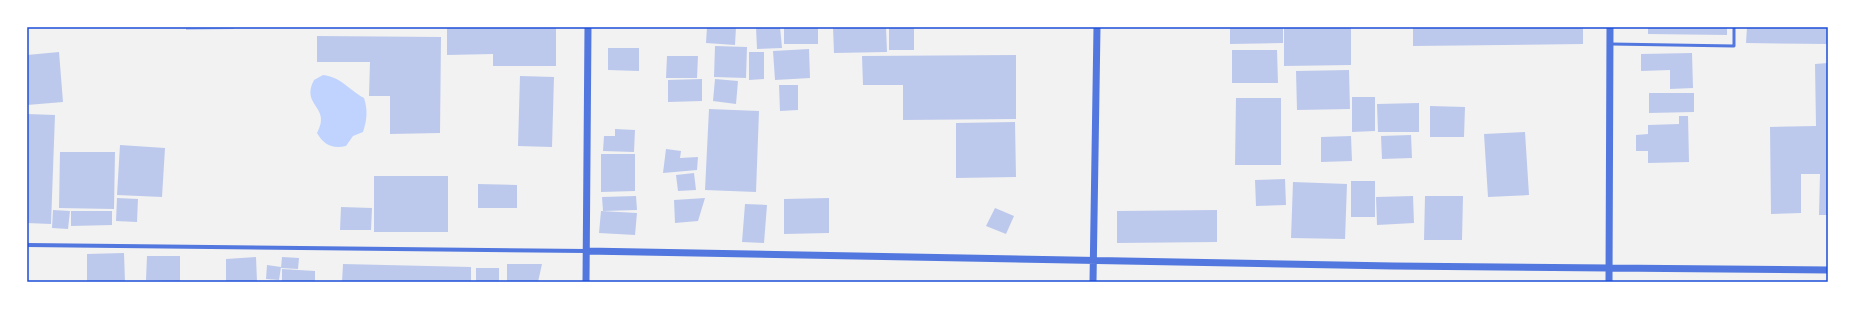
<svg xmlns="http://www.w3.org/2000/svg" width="1855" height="309" font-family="Rubik,sans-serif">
<rect width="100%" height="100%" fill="#f2f2f2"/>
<path fill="#bfd3fe" d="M323 75C341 77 349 90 364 98 368 110 367 120 363 132L353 136 346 146C332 149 324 145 317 133 332 106 300 106 314 80Z"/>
<path fill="#bdc9ec" d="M186 27H234V29L186 30Z
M447 27H556V66H493V54L447 55Z
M707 27H736L735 45 706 43Z
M756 27H780L782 48 757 49Z
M784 27H818V44H784Z
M833 27H886L887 52 834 53Z
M889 27H914V50H889Z
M1230 27H1283V43L1230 44Z
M1284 27H1351V65L1284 66Z
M1413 27H1583V44L1413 46Z
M1648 27H1727V35L1648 34Z
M1747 27H1828V44L1746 43Z
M317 36 441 37 440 133 390 134V96H369L370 62H317Z
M715 46 747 47 746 78 714 77Z
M608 48H639V71L608 70Z
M809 49 810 78 775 80 773 51Z
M1232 50H1277L1278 83H1232Z
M59 52 63 102 27 105V55Z
M749 52H764V79L749 80Z
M1692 53 1693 88 1670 89V70L1641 71V54Z
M1016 55V119L903 120V85H863L862 56Z
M667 56H698L697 78H666Z
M1828 63V215H1819L1820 174H1801V213L1771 214 1770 127 1816 126 1815 64Z
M1349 70 1350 109 1297 110 1296 71Z
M520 76 554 77 552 147 518 146Z
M702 79V101L668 102V80Z
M715 79 738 81 736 104 713 101Z
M779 85H798V110L780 111Z
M1649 93H1694V112L1649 113Z
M1352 97H1375V131L1352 132Z
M1236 98H1281V165H1235Z
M1419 103V132H1378L1377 104Z
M1430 106 1465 107 1464 137H1430Z
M709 109 759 111 756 192 705 190Z
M27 114 55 115 51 224 27 223Z
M1679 116H1688L1689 162 1648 163V151H1636V135L1648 134V125L1679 124Z
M1015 122 1016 177 956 178V123Z
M615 129 635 130 634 152 603 151 604 136H615Z
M1525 132 1529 195 1488 197 1484 134Z
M1411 135 1412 158 1382 159 1381 136Z
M1351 136 1352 161 1321 162V137Z
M120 145 165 148 162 197 117 195Z
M666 149 681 151 680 158 698 157 697 170 663 173Z
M60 152H115L114 209 59 208Z
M601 154H635V191L601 192Z
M694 173 696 190 678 191 676 175Z
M374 176H448V232H374Z
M1285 179 1286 205 1256 206 1255 180Z
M1351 181H1375V217H1351Z
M1293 182 1347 184 1345 239 1291 238Z
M478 184 517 185V208H478Z
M636 196 637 210 603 211 602 197Z
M1413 196 1414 223 1377 225 1376 197Z
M1425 196H1463L1462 240H1424Z
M117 198 138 199 137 222 116 221Z
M705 198 698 221 675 223 674 200Z
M829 198V233L784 234V199Z
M745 204 767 205 764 243 742 242Z
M341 207 372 208 371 230H340Z
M995 208 1014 216 1006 234 986 226Z
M53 210 70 211 68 229 52 228Z
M1217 210V242L1117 243V211Z
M71 211H112V225L71 226Z
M601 211 637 213 635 235 599 233Z
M124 253 125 282H87V254Z
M147 256H180V281L146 280Z
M256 257 257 282H226V259Z
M282 257 299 258 298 269 281 268Z
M343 264 471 267V282H342Z
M507 264H542L538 282H507Z
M267 265 281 267 279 280 266 279Z
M476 268H499V282H476Z
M282 269 315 271V282H282Z"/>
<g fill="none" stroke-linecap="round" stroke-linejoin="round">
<path stroke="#5277de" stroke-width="3" d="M1611 44 1734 46V27"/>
<path stroke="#5277de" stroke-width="4" d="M27 245 586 251"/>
<path stroke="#5277de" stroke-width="7" d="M586 251 1393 266 1828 270
M586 282 588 27
M1093 282 1097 27
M1609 282 1610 27"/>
</g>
<rect width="1855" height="309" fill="none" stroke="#ffffff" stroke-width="56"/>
<rect x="28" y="28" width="1799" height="253" fill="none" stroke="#1d4ed8" stroke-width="1.5"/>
</svg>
